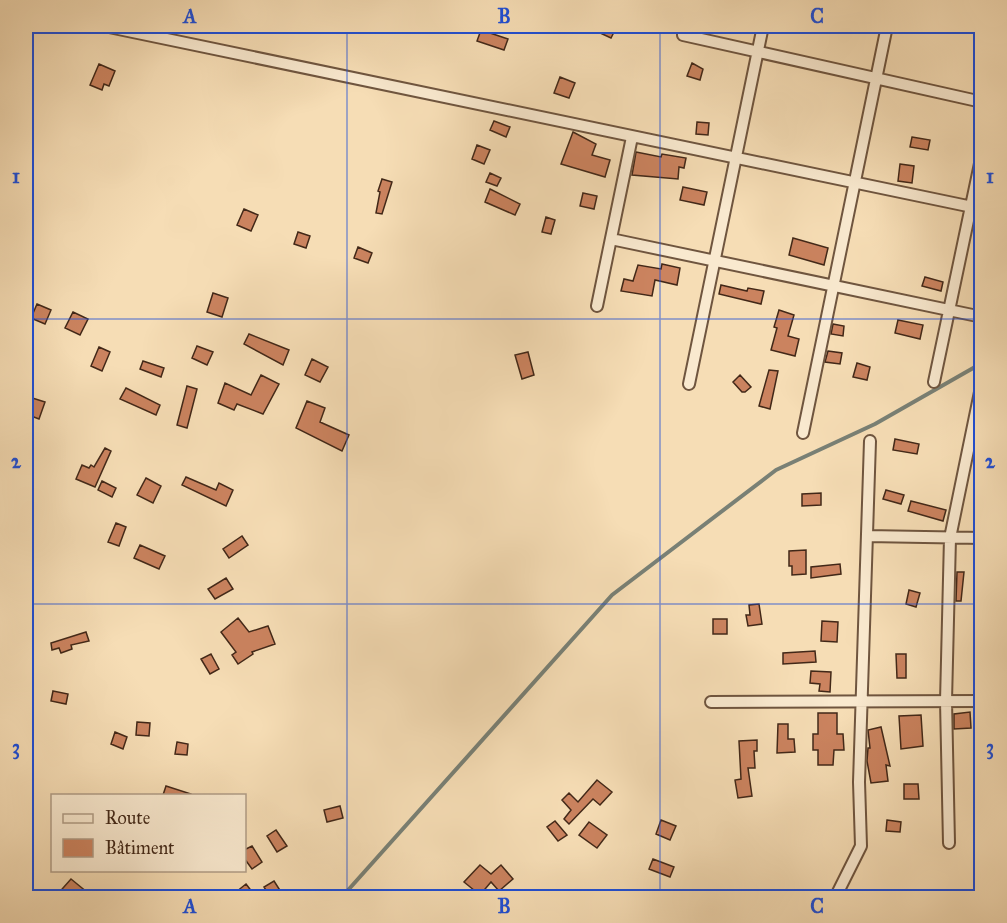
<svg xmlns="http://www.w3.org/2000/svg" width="1007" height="923" font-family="'IM FELL Great Primer',serif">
<rect width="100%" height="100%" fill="#f6ddb5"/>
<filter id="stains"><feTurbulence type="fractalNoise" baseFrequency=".00333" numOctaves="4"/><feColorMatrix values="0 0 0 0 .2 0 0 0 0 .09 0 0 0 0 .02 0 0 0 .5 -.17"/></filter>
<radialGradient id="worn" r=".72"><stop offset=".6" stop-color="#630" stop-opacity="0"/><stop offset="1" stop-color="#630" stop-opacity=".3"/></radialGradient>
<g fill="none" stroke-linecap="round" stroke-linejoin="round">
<path stroke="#798075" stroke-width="4" d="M341 898 612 595 776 470 875 424 982 363"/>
</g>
<path fill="#cb835f" stroke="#422818" stroke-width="1.5" d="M585 26H617L611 38Z
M481 30 508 39 504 50 477 41Z
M692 63 703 69 700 80 687 76Z
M99 64 115 71 109 86 104 84 102 90 90 85Z
M560 77 575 83 569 98 554 93Z
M494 121 510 127 506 137 490 130Z
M697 122 709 123 708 135 696 134Z
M573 132 596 144 592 155 610 160 605 177 561 164Z
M912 137 930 140 928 150 910 147Z
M477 145 490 150 484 164 472 159Z
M636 152 661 157 662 154 686 158 684 168 679 167 678 179 632 175Z
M900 164 914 166 912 183 898 181Z
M490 173 501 178 497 186 486 182Z
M382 179 392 182 382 214 376 213 380 192 378 191Z
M683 187 707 192 704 205 680 200Z
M490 189 520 204 515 215 485 202Z
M583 193 597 196 594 209 580 206Z
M244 209 258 215 251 231 237 225Z
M546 217 555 220 551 234 542 232Z
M298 232 310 236 306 248 294 244Z
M793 238 828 248 824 265 789 255Z
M358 247 372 253 368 263 354 258Z
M662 264 680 268 677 285 655 280 652 296 621 291 624 279 633 281 638 265 661 269Z
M925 277 943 282 941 291 922 286Z
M721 285 747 291 748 288 764 291 761 304 719 294Z
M213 293 228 298 222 317 207 312Z
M37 304 51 310 45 324 31 318Z
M779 310 794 315 788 336 799 339 795 356 771 350 777 328 774 327Z
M73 312 88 319 80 335 65 328Z
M898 320 923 325 920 339 895 333Z
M833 324 844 326 843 336 831 334Z
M249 334 289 350 283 365 244 344Z
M197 346 213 352 207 365 192 358Z
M99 347 110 352 102 371 91 366Z
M828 351 842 353 840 364 825 362Z
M528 352 534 375 522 379 515 355Z
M312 359 328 367 320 382 305 375Z
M143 361 164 368 161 377 140 369Z
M857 363 870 367 867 380 853 377Z
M769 370 778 371 770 409 759 406Z
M261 375 279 384 263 414 237 404 234 410 218 403 225 383 251 395Z
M740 375 751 387 745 392H742L733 382Z
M187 386 197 389 187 428 177 425Z
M126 388 160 405 156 415 120 399Z
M26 396 45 402 39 419 26 414Z
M307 401 325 408 320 422 349 435 342 451 296 428Z
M895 439 919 444 917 454 893 450Z
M105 448 111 451 95 487 76 479 82 465 89 468 91 465 94 467Z
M186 477 216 490 219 483 233 490 226 506 182 485Z
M146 478 161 486 153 503 137 495Z
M102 481 116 488 112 497 98 490Z
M886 490 904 495 901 504 883 499Z
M821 493V505L802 506V494Z
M911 501 946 510 943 521 908 511Z
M116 523 126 527 119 546 108 542Z
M242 536 248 545 229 558 223 549Z
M140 545 165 556 159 569 134 558Z
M806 550V574L792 575V566H789V551Z
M840 564 841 574 811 578V567Z
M957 572H964L961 601H956Z
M226 578 233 589 215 599 208 589Z
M909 590 920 593 916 607 906 604Z
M759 604 762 624 748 626 746 615H750L749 605Z
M238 618 249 632 268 626 275 644 252 652 253 654 238 664 232 655 236 652 221 632Z
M713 619H727V634H713Z
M822 621 838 622 837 642 821 641Z
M86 632 89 641 71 645 72 649 61 653 59 648 52 650 51 643Z
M815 651 816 662 783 664V653Z
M211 654 219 669 210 674 201 659Z
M896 654H906V678H897Z
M811 671 831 672 830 692 819 691 820 684 810 683Z
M53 691 68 694 66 704 51 701Z
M970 712 971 728 954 729V714Z
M818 713H837V734H843L844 750H834L833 765H818V750H813V734H818Z
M921 715 923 746 901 749 899 716Z
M137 722 150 723 149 736 136 735Z
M778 724H788V739H794L795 752 777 753Z
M881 727 890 766 886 765 888 781 871 783 867 761 868 748H870L868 730Z
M115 732 127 737 123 749 111 744Z
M757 740V751H754L755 768H748L752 796 738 798 735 780 741 779 739 741Z
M177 742 188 744 187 755 175 754Z
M597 780 612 792 600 805 593 799 569 824 564 819 571 810 562 800 569 793 578 802Z
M904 784H918L919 799H904Z
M166 786 191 794V795H163Z
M340 806 343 818 327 822 324 810Z
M661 820 676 826 670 840 656 834Z
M887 820 901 822 900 832 886 831Z
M555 821 567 835 558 841 547 827Z
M589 822 607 835 597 848 579 835Z
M276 830 287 846 277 852 267 836Z
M252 846 262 862 252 869 244 858V850Z
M653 859 674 867 670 877 649 869Z
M480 865 491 874 501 865 513 879 499 891 491 882 480 895 464 882Z
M71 879 93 897H55Z
M274 881 281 892 270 897 264 887Z
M246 884 256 897H240L236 892Z"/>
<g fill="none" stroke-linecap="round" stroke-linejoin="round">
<g stroke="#6f553f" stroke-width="14">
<path id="minor" d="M104 26 982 209
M683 35 982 102
M611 239 982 317
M597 306 632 137
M934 382 982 154
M689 384 763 26
M803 433 887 26
M867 536 982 538
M711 702 982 701
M949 843 946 701 950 538 980 392
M835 898 861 846 859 782 870 441"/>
</g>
<use href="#minor" stroke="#f9e9cf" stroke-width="10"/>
</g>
<path fill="none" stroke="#1d4ed8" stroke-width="1.5" stroke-opacity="0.55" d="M347 26V898M660 26V898M26 319H982M26 604H982"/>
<rect width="1007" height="923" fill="none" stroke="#f6ddb5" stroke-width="66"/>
<rect x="51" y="794" width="195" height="78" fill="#f9e9cf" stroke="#b09c86" stroke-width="1.5"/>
<rect x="63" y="814" width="30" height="9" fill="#f9e9cf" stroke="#b09c86" stroke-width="1.5"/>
<text x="105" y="824" font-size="18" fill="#422818">Route</text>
<rect x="63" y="839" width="30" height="18" fill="#cb835f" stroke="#b09c86" stroke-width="1.5"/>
<text x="105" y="854" font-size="18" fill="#422818">Bâtiment</text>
<rect x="33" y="33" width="941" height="857" fill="none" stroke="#1d4ed8" stroke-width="2"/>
<g font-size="20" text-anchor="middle" font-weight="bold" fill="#1d4ed8">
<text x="190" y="23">A</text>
<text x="504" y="23">B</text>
<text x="817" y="23">C</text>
<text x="16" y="183">1</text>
<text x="990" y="183">1</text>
<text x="16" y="468">2</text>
<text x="990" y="468">2</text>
<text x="16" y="754">3</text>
<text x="990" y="754">3</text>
<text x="190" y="913">A</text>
<text x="504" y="913">B</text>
<text x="817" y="913">C</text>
</g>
<rect width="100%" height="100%" filter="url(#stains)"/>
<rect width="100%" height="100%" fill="url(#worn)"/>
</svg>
